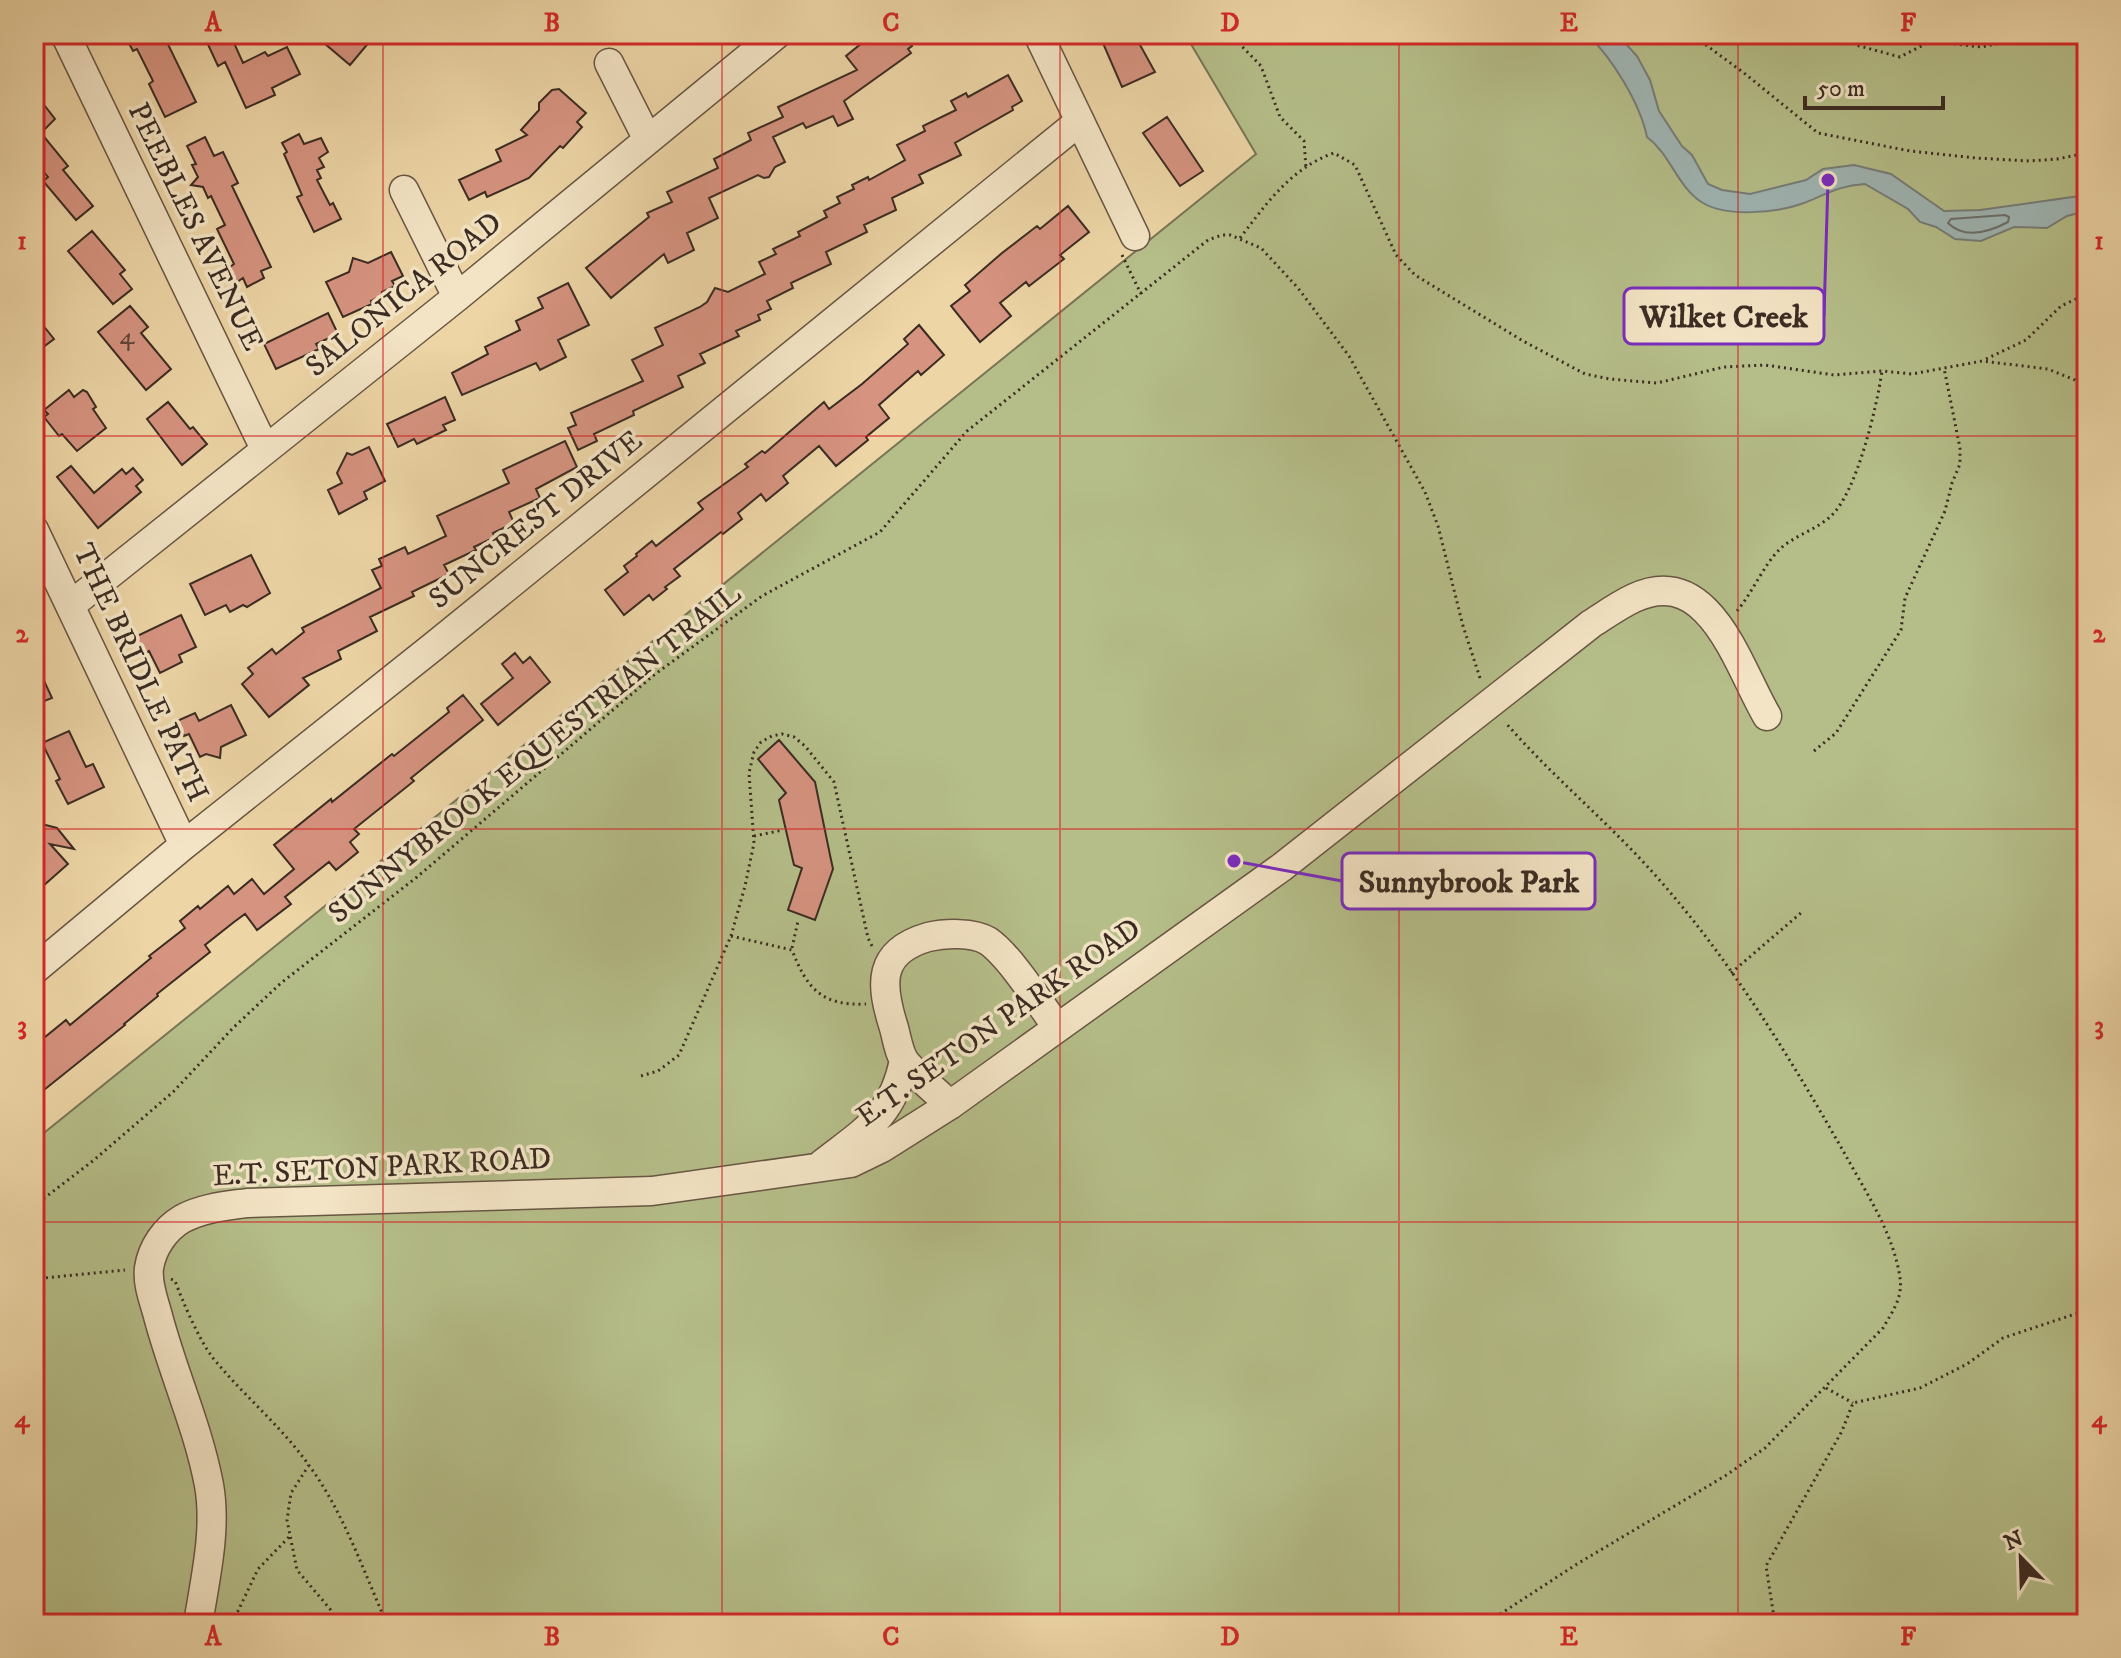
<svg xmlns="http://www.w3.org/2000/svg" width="2121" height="1658" font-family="'IM FELL DW Pica',serif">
<rect width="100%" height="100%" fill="#edd5a6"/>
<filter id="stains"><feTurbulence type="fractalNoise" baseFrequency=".0025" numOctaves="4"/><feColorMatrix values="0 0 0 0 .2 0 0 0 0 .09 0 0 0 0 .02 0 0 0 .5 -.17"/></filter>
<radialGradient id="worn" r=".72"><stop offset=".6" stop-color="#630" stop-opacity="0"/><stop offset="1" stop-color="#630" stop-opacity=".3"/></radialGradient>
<path fill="#b5be89" stroke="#787556" stroke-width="2" d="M1185 34H2087V1624H34V1141L1256 154Z"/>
<path fill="#9fb5b3" stroke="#777e79" stroke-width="2" d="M1587 34H1617L1637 56 1650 80 1659 111 1682 146 1692 155 1708 184 1722 190 1750 194 1806 180 1823 169 1854 165 1891 174 1944 211 1980 210 2087 195V211L2067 216 2047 228 2014 227 1981 241 1955 239 1936 227 1920 222 1908 209 1865 184C1836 186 1826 195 1801 204 1776 213 1726 217 1703 203 1677 187 1671 155 1647 137 1640 103 1612 58 1587 34Z"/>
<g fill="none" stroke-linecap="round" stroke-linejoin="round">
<path stroke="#6d706b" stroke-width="2" d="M2005 215 2009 217 2008 222C1989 232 1965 240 1948 223L1951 219Z"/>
</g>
<path fill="#d69380" stroke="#3b2c23" stroke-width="2" d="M124 34H169L164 36 196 102 165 117 149 84 153 81 137 49 133 51Z
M214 34H230L243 63 265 52 268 56 287 47 300 74 272 88 275 95 246 108 225 62 218 66 205 38Z
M331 34H376L350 65 324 43Z
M873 34H902L912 46 908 49 911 53 844 101 853 119 838 126 833 116 806 128 803 123 773 137 785 162 775 167 769 177 764 178 758 175 709 198 718 218 687 233 694 250 668 263 664 254 611 298 586 268 649 217 647 213 672 202 667 192 718 168 714 159 751 140 748 133 783 117 778 107 857 70 846 56Z
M1099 34H1134L1155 72 1122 87Z
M1008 75 1022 101 1012 107 1013 110 955 143 961 155 919 175 923 183 892 198 896 210 864 225 867 232 826 252 831 264 791 283 793 288 767 301 771 309 758 315 760 320 736 331 739 336 700 354 705 363 678 376 683 387 633 411 634 415 594 434 597 441 578 450 568 428 576 425 571 413 643 381 632 360 663 345 655 328 700 307 707 302 715 288 728 292 765 274 759 262 776 254 773 249 800 236 798 232 827 217 824 211 840 203 837 197 854 189 852 185 868 177 869 180 905 160 897 145 925 131 923 126 956 110 951 101 966 93 968 97Z
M559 89 586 113 577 122 582 127 563 148 560 146 529 178 487 197 485 192 469 200 459 180 501 161 496 150 527 135 521 130 539 110V103L552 90Z
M34 92 55 119 41 133 68 166 63 170 93 206 76 220 43 181 48 177 34 160Z
M1167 117 1203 171 1180 186 1143 133Z
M299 134 304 144 321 138 328 152 319 158 324 167 317 170 321 178 317 180 330 205 333 203 341 219 314 232 297 197 302 195 284 154 287 152 282 143Z
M205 137 214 156 223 152 238 183 232 186 271 267 261 271 264 278 247 287 243 278 237 282 230 267 234 264 217 229 225 225 211 196 208 198 203 187 191 185 198 177 192 165 196 164 187 146Z
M1068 206 1089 232 1060 255 1064 259 1029 286 1026 282 1000 303 1011 316 980 342 951 306 970 291 965 285 1002 253 1037 226 1040 229Z
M92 231 125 270 120 274 132 289 113 304 68 251Z
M391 252 403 276 392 281 395 286 382 292 383 295 371 301 372 304 343 317 326 282 349 272 353 258 368 263Z
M568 283 589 325 558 340 566 357 540 370 536 363 462 395 452 373 488 354 485 347 520 330 516 321 543 308 538 298Z
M130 306 148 327 141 333 171 369 146 390 98 332Z
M328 313 338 334 316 344 319 349 276 369 264 344Z
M34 314 54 339 34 354Z
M919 325 944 355 921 375 918 371 879 405 889 418 866 437 868 440 836 466 819 446 783 476 788 483 766 501 761 494 738 513 742 519 723 534 721 532 674 569 680 576 665 587 667 589 653 600 649 595 624 615 605 590 628 572 624 566 637 556 636 554 652 541 656 546 703 509 698 503 748 467 745 464 762 451 765 453 824 402 829 409 862 384 908 344 904 339Z
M69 390 74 397 83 390 87 392 96 407 93 409 106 428 77 451 62 434 59 436 44 417 48 414 44 410Z
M445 397 455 420 443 425 446 430 417 444 414 439 398 447 387 424Z
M168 402 190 429 193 427 207 444 182 465 147 419Z
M565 441 577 467 536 489 540 498 509 512 514 523 493 533 495 537 474 547 476 550 444 565 449 574 412 592 414 596 370 617 377 631 338 651 341 659 303 678 309 685 269 717 242 684 253 674 248 668 272 649 276 654 304 632 302 628 381 588 372 570 382 566 379 559 405 547 408 554 446 536 437 516 509 483 503 470Z
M369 447 385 481 364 492 367 499 339 514 328 490 342 483 337 473 347 453 352 455Z
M71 466 94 493 122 469 126 474 133 468 143 480 136 486 141 492 98 528 57 477Z
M251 555 270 593 247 607 243 605 230 612 226 605 205 615 190 584Z
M181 615 196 647 179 655 182 662 160 673 149 651 142 655 133 638Z
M515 653 523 663 530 657 550 682 498 725 481 704 513 678 502 664Z
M34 659 52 698 34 705Z
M463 695 483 720 411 778 414 781 354 829 359 834 350 842 358 852 336 870 329 862 285 897 291 904 257 930 245 914 234 922 205 945 210 952 157 994 158 996 124 1024 125 1025 34 1098V1046L66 1020 70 1025 151 958 149 956 185 928 180 921 198 906 200 909 228 886 234 894 252 879 264 894 294 869 274 845 331 799 332 802 392 754 394 756 449 712 447 708Z
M231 705 246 735 221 747 220 758 206 754 200 757 189 734 184 736 177 721 195 713 199 721Z
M69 731 86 767 93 764 104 787 68 804 56 781 60 779 42 743Z
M779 740 815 782 830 855 833 869 815 920 788 910 802 868 794 865 779 800 786 793 758 759Z
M34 822 57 828 74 849 50 844 68 864 34 894Z"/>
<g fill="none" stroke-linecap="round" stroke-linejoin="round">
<g stroke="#685644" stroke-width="31">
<path id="minor" d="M65 34 265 449
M1038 34 1135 236
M609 63 648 140
M404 190 457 297
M34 530 184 845
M71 605 457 297 777 34
M34 970 184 845 434 646 1080 121
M950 1105C936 1091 919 1078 906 1063 899 1054 897 1039 894 1028 880 984 877 952 928 937 945 933 973 932 988 941 1010 956 1040 1004 1057 1027
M822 1164C864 1131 893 1117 904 1060
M198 1624C205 1579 217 1530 209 1485 198 1427 173 1373 158 1316 154 1301 147 1284 149 1268 152 1248 165 1229 182 1219 202 1208 225 1206 247 1203L652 1191 851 1163 882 1148 950 1105 1282 867 1591 624C1605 615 1619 605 1634 598 1710 563 1738 667 1767 716"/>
</g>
<path stroke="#3b2c23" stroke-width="3" stroke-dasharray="2 4" stroke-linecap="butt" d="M1230 34 1261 66 1280 117 1304 141 1306 168
M1691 34 1744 73 1818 133 1910 151 1976 158 2029 161 2057 159 2087 153
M1844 34 1856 45 1900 57 1931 41 1981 47 2024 38 2032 34
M1240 238C1267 203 1291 168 1334 153L1355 165 1396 255 1415 275 1523 341 1585 374 1610 379 1657 383 1724 367 1765 365 1834 375 1882 371 1912 374 1982 361 2048 369 2075 380 2087 392
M1122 255 1141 294
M1986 359 2026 340 2061 306 2087 294
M1737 611C1752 593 1764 565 1779 550 1793 536 1816 530 1831 516 1857 492 1877 406 1882 371
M1814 751 1836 733 1901 630 1905 598 1945 511 1952 483 1960 464V448L1944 368
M754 836 783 830
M731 936 792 950C807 989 822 1006 866 1004
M792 948 798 921
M1731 973 1802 912
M641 1076 658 1071 679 1055 731 936 745 886 754 843 749 773 754 752 761 742 772 736 782 734 794 737 805 746 834 782 868 938 872 946
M34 1206 94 1160 173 1092 233 1028 281 983 417 877 654 675 762 596 880 532 967 431 1208 240 1222 235H1230L1261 248 1298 288 1349 356 1425 492 1438 526 1463 626 1481 681
M34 1279 125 1270
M171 1279 175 1281C183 1302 199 1340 213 1358 243 1395 280 1425 308 1464 343 1511 363 1570 387 1624
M1826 1388 1853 1403
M309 1465 291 1493 287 1520 297 1570 330 1609 339 1624
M224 1624 238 1611 258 1569 290 1536
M1485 1624 1577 1564 1725 1476 1765 1448 1883 1328C1892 1312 1903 1298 1900 1278 1894 1235 1867 1194 1846 1156 1788 1054 1726 952 1646 865 1601 816 1549 773 1505 722
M1775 1624 1766 1566 1842 1431 1853 1403 1920 1388 1967 1364 2003 1338 2087 1310"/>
<use href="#minor" stroke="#f3e4c5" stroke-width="28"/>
</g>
<path fill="none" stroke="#d62828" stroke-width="2" stroke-opacity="0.55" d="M383 34V1624M722 34V1624M1060 34V1624M1399 34V1624M1738 34V1624M34 436H2087M34 829H2087M34 1222H2087"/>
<g text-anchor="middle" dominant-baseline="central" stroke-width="7" stroke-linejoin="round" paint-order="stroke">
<g font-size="26" fill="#62463a">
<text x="127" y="336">4</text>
</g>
<g font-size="30" fill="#3b2c23" stroke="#f3e4c5">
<text transform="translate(195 227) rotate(64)">PEEBLES AVENUE</text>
<text transform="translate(404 295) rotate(-39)">SALONICA ROAD</text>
<text transform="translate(536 520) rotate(-39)">SUNCREST DRIVE</text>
<text transform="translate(140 673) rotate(65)">THE BRIDLE PATH</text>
<text transform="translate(535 754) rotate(-39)">SUNNYBROOK EQUESTRIAN TRAIL</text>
<text transform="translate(999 1023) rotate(-35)">E.T. SETON PARK ROAD</text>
<text transform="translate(382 1168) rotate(-3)">E.T. SETON PARK ROAD</text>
</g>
</g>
<path fill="none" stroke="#7b2cbf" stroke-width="3" d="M1828 180L1824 316M1234 861L1342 881"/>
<g fill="#7b2cbf" stroke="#f3e4c5" stroke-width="3">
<circle cx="1828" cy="180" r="8"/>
<circle cx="1234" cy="861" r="8"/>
</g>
<g fill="#f3e4c5" stroke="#7b2cbf" stroke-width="3">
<rect x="1624" y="288" width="200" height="56" rx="8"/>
<rect x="1342" y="853" width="253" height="56" rx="8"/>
</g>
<g font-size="32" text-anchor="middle" font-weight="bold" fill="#3b2c23">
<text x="1724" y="327">Wilket Creek</text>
<text x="1469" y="892">Sunnybrook Park</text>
</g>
<rect width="2121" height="1658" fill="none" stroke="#edd5a6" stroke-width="88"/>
<g transform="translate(2021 1558) rotate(337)" stroke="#f3e4c5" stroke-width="6" paint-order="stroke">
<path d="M0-6L14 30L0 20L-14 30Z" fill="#3b2c23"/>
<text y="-12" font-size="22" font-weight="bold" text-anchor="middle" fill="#3b2c23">N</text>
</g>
<path d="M1805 96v12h138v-12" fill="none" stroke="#3b2c23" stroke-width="4"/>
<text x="1817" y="96" font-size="24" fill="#3b2c23" stroke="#f3e4c5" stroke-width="6" paint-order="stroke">50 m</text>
<rect x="44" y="44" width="2033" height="1570" fill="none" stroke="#d62828" stroke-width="3"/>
<g font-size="26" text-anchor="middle" font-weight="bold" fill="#d62828">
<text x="213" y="31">A</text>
<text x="552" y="31">B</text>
<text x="891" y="31">C</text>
<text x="1230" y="31">D</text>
<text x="1569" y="31">E</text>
<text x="1908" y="31">F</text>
<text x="22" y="249">1</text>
<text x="2099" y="249">1</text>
<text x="22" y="642">2</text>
<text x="2099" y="642">2</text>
<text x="22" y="1034">3</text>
<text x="2099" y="1034">3</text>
<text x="22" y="1427">4</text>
<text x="2099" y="1427">4</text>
<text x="213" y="1645">A</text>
<text x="552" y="1645">B</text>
<text x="891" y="1645">C</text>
<text x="1230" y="1645">D</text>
<text x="1569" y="1645">E</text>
<text x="1908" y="1645">F</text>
</g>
<rect width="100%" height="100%" filter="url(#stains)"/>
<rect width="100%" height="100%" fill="url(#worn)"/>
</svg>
